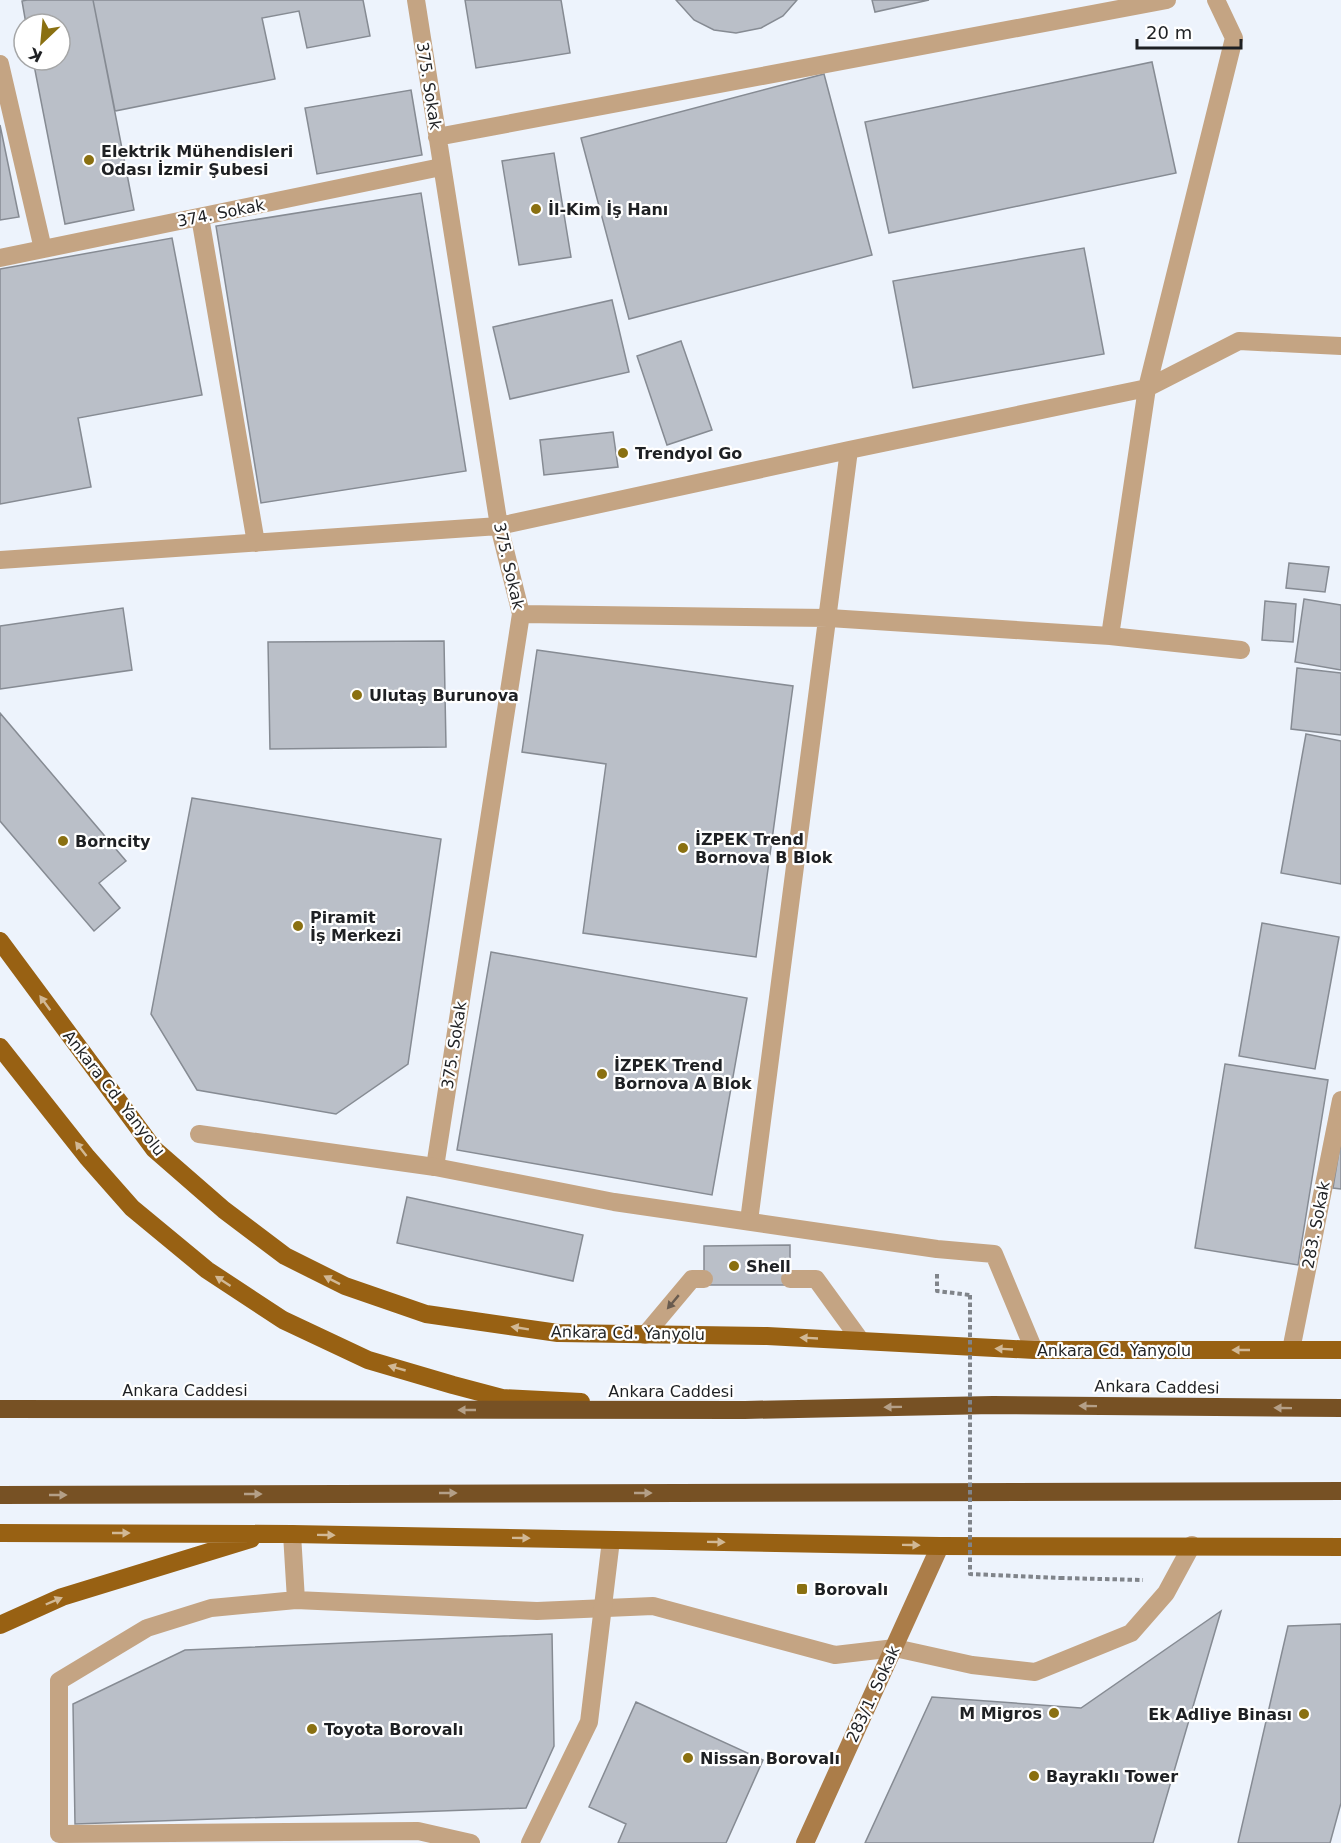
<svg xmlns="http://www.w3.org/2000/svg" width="1341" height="1843" font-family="'DejaVu Sans',sans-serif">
<rect width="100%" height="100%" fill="#edf3fc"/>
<path fill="#babfc8" stroke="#868b93" stroke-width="1.5" d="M27 0H93L134 210 65 224 33 60H60V24H26L22 1Z
M93 0H363L370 36 307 48 299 11 262 18 275 79 115 111Z
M465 0H561L570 53 476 68Z
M676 0H797L783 16 761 28 736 33 714 30 694 20Z
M872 0H929L875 12Z
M1152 62 1176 173 889 233 865 122Z
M824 74 872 255 629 319 581 138Z
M411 90 422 155 317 174 305 108Z
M0 125 19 217 0 220Z
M554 153 571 257 519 265 502 161Z
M421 193 466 471 261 503 216 226Z
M172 238 202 395 78 418 91 487 0 504V269Z
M1084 248 1104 354 913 388 893 281Z
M612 300 629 372 510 399 493 327Z
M681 341 712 430 667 445 637 356Z
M613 432 618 467 544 475 540 440Z
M1289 563 1329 567 1325 592 1286 588Z
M1304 599 1341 605V670L1295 662Z
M1265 601 1296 604 1293 642 1262 640Z
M123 608 132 670 0 689V626Z
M444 641 446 747 270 749 268 642Z
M537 650 793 686 756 957 583 933 606 764 522 752Z
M1297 668 1341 673V735L1291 729Z
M0 713 126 861 99 883 120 908 94 931 0 821Z
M1306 734 1341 741V884L1281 873Z
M192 798 441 839 408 1064 336 1114 197 1090 151 1014Z
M1262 923 1339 937 1315 1069 1239 1056Z
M491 952 747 998 712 1195 457 1150Z
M1225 1064 1328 1080 1298 1265 1195 1248Z
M1341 1139V1189L1333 1188Z
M407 1197 583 1235 573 1281 397 1243Z
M790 1245V1285H704V1246Z
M1221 1611 1153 1843H865L932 1697 1081 1708Z
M1341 1624V1803L1330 1843H1238L1288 1626Z
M552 1634 554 1746 526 1808 75 1824 73 1704 185 1650Z
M636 1702 763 1760 726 1843H618L626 1824 589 1807Z"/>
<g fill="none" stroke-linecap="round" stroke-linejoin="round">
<path stroke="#80848a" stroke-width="4" stroke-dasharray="4.5 3" stroke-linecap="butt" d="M937 1274V1291L970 1295
M1060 1578 1143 1580"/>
<path stroke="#c4a483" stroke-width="18" d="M416 0 499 526 521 614 435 1167
M0 64 43 249
M437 137 1167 0
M200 217 256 543
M0 258 441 167
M0 560 499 526 849 450 1147 388 1239 341 1341 346
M521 614 829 618 1110 636 1241 650
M1110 636 1147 388 1234 38 1216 0
M749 1221 849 450
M790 1279H816L861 1341
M645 1335 692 1279H704
M1291 1350 1341 1100
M292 1534 296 1600 537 1611 653 1606 835 1655 895 1648 972 1665 1035 1672 1131 1633 1166 1593 1192 1545
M296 1600 211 1608 147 1628 59 1681V1834L418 1831 471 1843"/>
<path stroke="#c4a483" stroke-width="18" d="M199 1134 435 1167 614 1202 937 1249 994 1254 1034 1350
M530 1843 589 1722 611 1540"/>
<path stroke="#ab7d49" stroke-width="18" d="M805 1843 940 1546"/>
<path stroke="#986113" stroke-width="18" d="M0 941 154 1149 224 1210 285 1256 345 1286 426 1314 558 1333 767 1336 1034 1350H1341
M0 1047 87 1157 132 1208 207 1270 283 1320 368 1360 453 1385 502 1398 581 1402
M0 1533 292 1534 940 1546 1341 1547
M0 1625 62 1597 251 1539"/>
<path stroke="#775124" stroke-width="18" d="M0 1409 745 1410 993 1405 1341 1408
M0 1495 1341 1491"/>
<path stroke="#80848a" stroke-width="4" stroke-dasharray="4.5 3" stroke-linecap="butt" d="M970 1295V1574L1060 1578"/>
</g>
<defs><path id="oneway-solid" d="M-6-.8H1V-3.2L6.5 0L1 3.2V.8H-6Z" transform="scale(1.5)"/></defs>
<g fill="#d1b895">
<use href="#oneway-solid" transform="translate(45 1003) rotate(-126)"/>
<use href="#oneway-solid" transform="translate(81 1149) rotate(-128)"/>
<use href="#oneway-solid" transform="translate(332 1280) rotate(-153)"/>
<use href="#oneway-solid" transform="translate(223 1281) rotate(-147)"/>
<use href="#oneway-solid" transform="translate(520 1328) rotate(-171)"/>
<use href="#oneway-solid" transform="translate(809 1338) rotate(-177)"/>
<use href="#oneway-solid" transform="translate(1004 1349) rotate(-177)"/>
<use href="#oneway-solid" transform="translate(1241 1350) rotate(180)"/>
<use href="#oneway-solid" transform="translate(397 1368) rotate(-164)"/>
<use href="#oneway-solid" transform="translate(121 1533)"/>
<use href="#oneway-solid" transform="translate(326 1535) rotate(1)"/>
<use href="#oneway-solid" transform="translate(521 1538) rotate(1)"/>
<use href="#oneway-solid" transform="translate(716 1542) rotate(1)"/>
<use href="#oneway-solid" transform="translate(911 1545) rotate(1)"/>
<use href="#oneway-solid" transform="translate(54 1601) rotate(-23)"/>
</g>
<use fill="#695b4e" href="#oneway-solid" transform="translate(673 1302) rotate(130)"/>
<g fill="#b49f87">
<use href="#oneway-solid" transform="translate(1088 1406) rotate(-179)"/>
<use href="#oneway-solid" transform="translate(893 1407) rotate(179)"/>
<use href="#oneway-solid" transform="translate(1283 1408) rotate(-179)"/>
<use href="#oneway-solid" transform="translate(467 1410) rotate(-180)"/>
<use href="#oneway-solid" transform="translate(448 1493)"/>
<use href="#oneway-solid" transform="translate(643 1493)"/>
<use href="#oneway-solid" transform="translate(253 1494)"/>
<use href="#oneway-solid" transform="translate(58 1495)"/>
</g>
<g fill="#8a7011" stroke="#fff" stroke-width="2">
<circle cx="89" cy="160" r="6"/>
<circle cx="536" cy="209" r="6"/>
<circle cx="623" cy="453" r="6"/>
<circle cx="357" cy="695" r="6"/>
<circle cx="63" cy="841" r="6"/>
<circle cx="683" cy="848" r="6"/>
<circle cx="298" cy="926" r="6"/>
<circle cx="602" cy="1074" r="6"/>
<circle cx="734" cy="1266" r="6"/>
<rect x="796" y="1583" width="12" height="12" rx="3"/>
<circle cx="1054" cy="1713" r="6"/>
<circle cx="1304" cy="1714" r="6"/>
<circle cx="312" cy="1729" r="6"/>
<circle cx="688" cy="1758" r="6"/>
<circle cx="1034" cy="1776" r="6"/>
</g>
<g text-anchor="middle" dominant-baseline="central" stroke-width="4.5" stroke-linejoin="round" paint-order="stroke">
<g font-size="16" fill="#1e2023" stroke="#fff">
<text transform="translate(429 86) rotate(81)">375. Sokak</text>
<text transform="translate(221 213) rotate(-11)">374. Sokak</text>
<text transform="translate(509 566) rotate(77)">375. Sokak</text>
<text transform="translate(454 1045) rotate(-81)">375. Sokak</text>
<text transform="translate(114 1093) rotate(52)">Ankara Cd. Yanyolu</text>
<text transform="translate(1316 1225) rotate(-79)">283. Sokak</text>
<text transform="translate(628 1333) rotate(1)">Ankara Cd. Yanyolu</text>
<text x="1114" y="1350">Ankara Cd. Yanyolu</text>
<text transform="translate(1157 1387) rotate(1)">Ankara Caddesi</text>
<text x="185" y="1390">Ankara Caddesi</text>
<text x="671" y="1391">Ankara Caddesi</text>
<text transform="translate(873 1694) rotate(-65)">283/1. Sokak</text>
</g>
<g font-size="16" font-weight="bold" fill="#1e2023" stroke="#fff" text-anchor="start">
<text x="101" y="151">Elektrik Mühendisleri<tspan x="101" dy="18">Odası İzmir Şubesi</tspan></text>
<text x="548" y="209">İl-Kim İş Hanı</text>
<text x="635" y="453">Trendyol Go</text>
<text x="369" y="695">Ulutaş Burunova</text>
<text x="695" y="839">İZPEK Trend<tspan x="695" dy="18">Bornova B Blok</tspan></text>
<text x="75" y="841">Borncity</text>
<text x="310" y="917">Piramit<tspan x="310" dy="18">İş Merkezi</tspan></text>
<text x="614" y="1065">İZPEK Trend<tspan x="614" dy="18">Bornova A Blok</tspan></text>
<text x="746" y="1266">Shell</text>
<text x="814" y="1589">Borovalı</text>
<text x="1042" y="1713" text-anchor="end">M Migros</text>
<text x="1292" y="1714" text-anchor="end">Ek Adliye Binası</text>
<text x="324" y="1729">Toyota Borovalı</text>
<text x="700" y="1758">Nissan Borovalı</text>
<text x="1046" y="1776">Bayraklı Tower</text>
</g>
</g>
<g transform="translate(42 42) rotate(206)"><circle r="28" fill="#ffffff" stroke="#a5a6a7" stroke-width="1.5"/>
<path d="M0-4.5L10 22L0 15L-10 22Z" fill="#8a7011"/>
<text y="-9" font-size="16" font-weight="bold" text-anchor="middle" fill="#1e2023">K</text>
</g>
<path d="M1137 39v9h104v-9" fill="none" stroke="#1e2023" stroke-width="3"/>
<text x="1146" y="39" font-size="18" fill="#1e2023" stroke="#ffffff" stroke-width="4.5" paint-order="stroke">20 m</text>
</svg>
